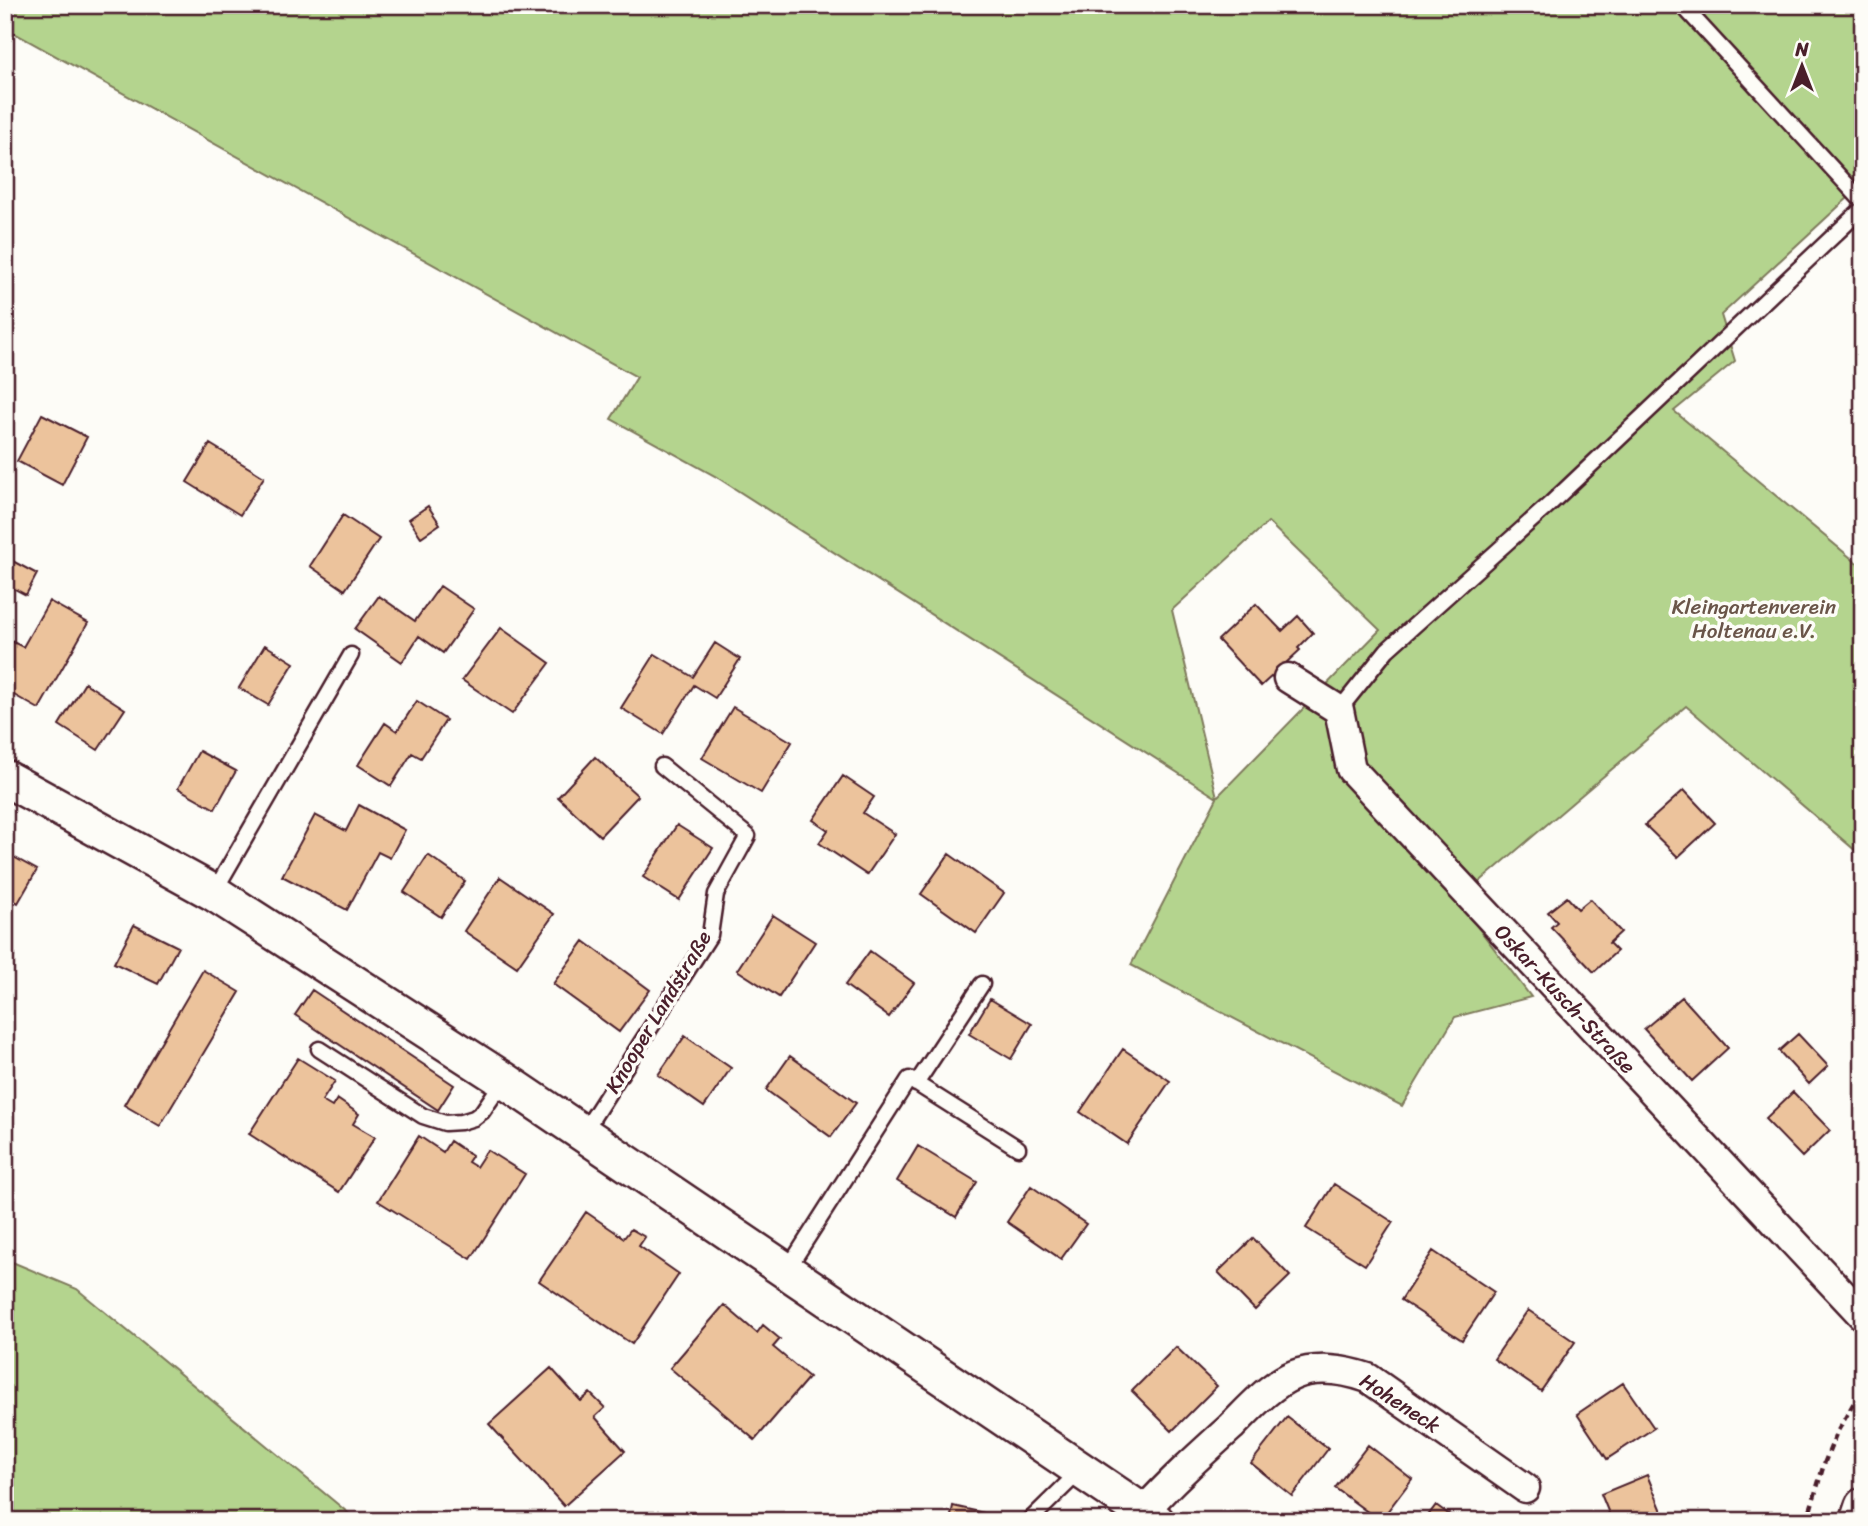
<svg xmlns="http://www.w3.org/2000/svg" width="1868" height="1526" font-family="Sriracha,sans-serif">
<rect width="100%" height="100%" fill="#fdfcf7"/>
<filter id="ink" filterUnits="userSpaceOnUse"><feTurbulence type="fractalNoise" baseFrequency=".0143" numOctaves="2"/><feDisplacementMap in="SourceGraphic" scale="14" xChannelSelector="R" yChannelSelector="G"/><feConvolveMatrix kernelMatrix="1 2 1 2 8 2 1 2 1" color-interpolation-filters="sRGB"/></filter>
<g filter="url(#ink)">
<path fill="#b4d48e" stroke="#7f7a5c" stroke-width="2" fill-rule="evenodd" d="M5 5H1863V184L1721 315 1735 361 1674 411 1863 568V857L1686 706 1477 884 1467 913 1531 997 1455 1017 1402 1106 1131 965 1217 798 715 476 611 419 637 377 5 28ZM1268 522 1380 630 1217 797 1172 610Z
M5 1259 77 1289 358 1521H5Z"/>
<path fill="#ecc39c" stroke="#4a1f2b" stroke-width="2" d="M42 414 87 437 62 485 17 461Z
M210 444 264 477 240 515 187 482Z
M428 506 440 524 421 537 409 519Z
M343 515 379 539 345 590 310 566Z
M5 557 37 574 26 595 5 584Z
M440 586 474 609 443 653 419 636 402 662 355 629 379 596 415 621Z
M49 601 88 623 39 709 5 690V638L23 647Z
M1256 604 1282 631 1298 616 1313 633 1298 648 1300 650 1261 686 1218 640Z
M501 628 550 663 512 714 462 680Z
M715 643 740 659 715 698 694 685 663 734 621 708 655 654 693 677Z
M265 645 294 663 268 705 239 688Z
M85 683 125 709 98 750 59 725Z
M417 701 446 720 421 758 412 753 391 786 358 765 385 723 397 731Z
M733 707 792 742 761 793 702 758Z
M199 751 236 771 215 809 178 788Z
M595 757 638 796 600 836 558 797Z
M843 776 874 797 863 813 895 834 867 875 819 843 828 830 813 820Z
M1684 790 1715 823 1678 857 1645 825Z
M359 805 405 830 390 858 378 852 347 910 282 876 315 815 346 831Z
M677 825 713 848 679 900 643 877Z
M5 848 12 852 10 855 37 870 18 903 5 896Z
M949 854 1004 893 976 933 921 894Z
M428 855 465 881 441 917 404 892Z
M500 877 554 914 517 967 464 931Z
M1567 897 1578 909 1590 899 1621 932 1609 943 1617 951 1594 972 1551 927 1557 922 1548 912Z
M773 915 815 942 779 997 737 970Z
M134 925 178 947 158 984 114 963Z
M584 941 650 990 619 1032 553 984Z
M5 948 15 954 5 972Z
M870 951 914 983 889 1017 845 985Z
M203 970 240 992 160 1126 124 1105Z
M312 990 454 1085 438 1110 295 1015Z
M1682 997 1728 1048 1692 1081 1644 1029Z
M990 999 1032 1024 1011 1059 969 1034Z
M1798 1034 1828 1066 1809 1084 1779 1051Z
M685 1036 731 1068 704 1107 658 1075Z
M1123 1049 1170 1081 1127 1144 1080 1112Z
M790 1056 856 1103 831 1137 766 1090Z
M298 1058 335 1081 322 1101 332 1107 337 1099 359 1114 353 1124 375 1137 339 1192 249 1134Z
M1793 1092 1830 1130 1802 1157 1765 1119Z
M419 1136 443 1152 450 1141 472 1156 468 1162 476 1167 487 1150 525 1174 471 1259 378 1201Z
M918 1146 977 1182 956 1217 897 1181Z
M1334 1184 1393 1222 1365 1265 1306 1228Z
M1031 1186 1086 1224 1061 1259 1007 1222Z
M586 1212 624 1238 631 1229 645 1237 639 1246 679 1274 632 1344 539 1281Z
M1253 1238 1290 1276 1255 1310 1218 1272Z
M1433 1251 1494 1292 1462 1340 1401 1300Z
M724 1305 757 1333 763 1325 780 1339 773 1347 809 1377 755 1440 670 1368Z
M1528 1310 1575 1342 1541 1391 1494 1359Z
M1176 1347 1217 1386 1172 1431 1132 1391Z
M551 1368 581 1401 590 1393 605 1408 595 1417 625 1451 564 1506 489 1424Z
M1623 1383 1654 1428 1607 1459 1577 1414Z
M1287 1417 1328 1449 1292 1496 1251 1463Z
M1368 1445 1412 1479 1380 1521 1335 1488Z
M1647 1475 1664 1516 1651 1521H1612L1601 1494Z
M1436 1505 1458 1521H1424Z
M953 1506 993 1515 991 1521H950Z"/>
<g fill="none" stroke-linecap="round" stroke-linejoin="round">
<g stroke="#4a1f2b" stroke-width="19">
<path id="service" d="M1682 5 1863 202
M1339 710 1387 650 1551 503 1863 208
M214 892 351 655
M319 1049 423 1116 445 1123 461 1122 474 1118 482 1112 504 1080
M916 1084 982 984
M583 1133 710 935 716 894 748 836 662 766
M787 1270 909 1079 1018 1148
M1029 1521 1080 1471"/>
</g>
<g stroke="#4a1f2b" stroke-width="33">
<path id="minor" d="M1288 678 1339 710 1351 769 1863 1316
M1143 1512C1171 1481 1201 1454 1232 1426 1250 1408 1270 1385 1294 1375 1317 1366 1345 1370 1368 1378L1525 1488"/>
</g>
<g stroke="#4a1f2b" stroke-width="40">
<path id="tertiary" d="M5 778 214 893 504 1080 1156 1521
M1858 1521 1863 1506"/>
</g>
<path stroke="#4a1f2b" stroke-width="4.5" stroke-dasharray="7 5" stroke-linecap="butt" d="M1807 1521 1824 1464 1836 1434 1863 1387"/>
<use href="#service" stroke="#fdfcf7" stroke-width="14"/>
<use href="#minor" stroke="#fdfcf7" stroke-width="28"/>
<use href="#tertiary" stroke="#fdfcf7" stroke-width="35"/>
</g>
</g>
<g text-anchor="middle" dominant-baseline="central" stroke-width="7" stroke-linejoin="round" paint-order="stroke">
<g font-size="21" fill="#6a5549" stroke="#fdfcf7">
<text x="1754" y="607">Kleingartenverein<tspan x="1754" dy="24">Holtenau e.V.</tspan></text>
</g>
<g font-size="21" fill="#4a1f2b" stroke="#fdfcf7">
<text transform="translate(1565 999) rotate(47)">Oskar-Kusch-Straße</text>
<text transform="translate(658 1012) rotate(-59)">Knooper Landstraße</text>
<text transform="translate(1400 1403) rotate(33)">Hoheneck</text>
</g>
</g>
<rect width="1868" height="1526" fill="none" stroke="#fdfcf7" stroke-width="28"/>
<rect x="14" y="14" width="1840" height="1498" fill="none" stroke="#4a1f2b" stroke-width="2.5" filter="url(#ink)"/>
<g transform="translate(1802 66)" stroke="#fdfcf7" stroke-width="5" paint-order="stroke">
<path d="M0-5L12 26L0 18L-12 26Z" fill="#4a1f2b"/>
<text y="-10" font-size="19" font-weight="bold" text-anchor="middle" fill="#4a1f2b">N</text>
</g>
</svg>
